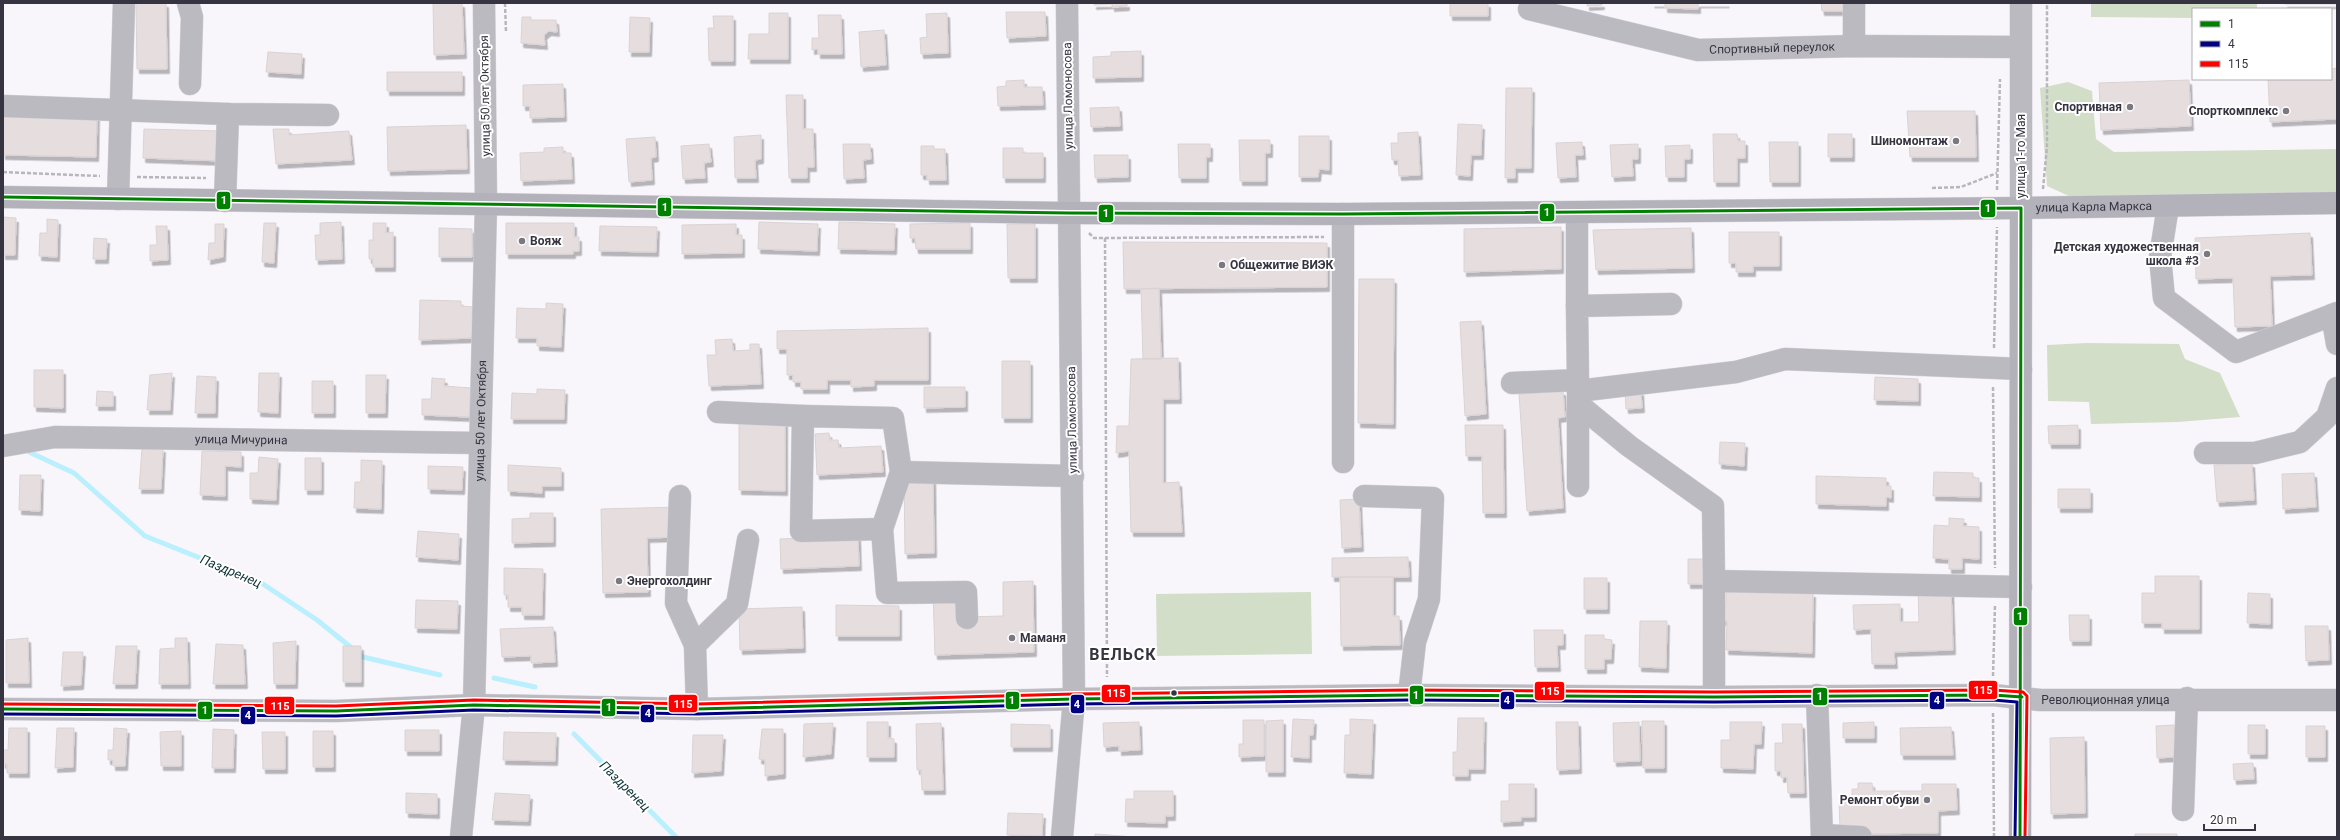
<svg xmlns="http://www.w3.org/2000/svg" width="2340" height="840" font-family="Roboto,sans-serif">
<defs>
<filter id="shadow"><feDropShadow dx="2.5" dy="4.5" stdDeviation="0" flood-color="#0004"/></filter>
</defs>
<rect width="100%" height="100%" fill="#f8f6fb"/>
<path fill="#d3dec8" d="M2091 3H2257V9H2193V18L2091 17Z
M2068 82 2092 91 2096 139 2114 152 2337 149V192L2071 197 2047 186 2040 88Z
M2087 343 2179 344 2185 359 2220 373 2240 417 2178 422 2091 424 2089 402 2048 401 2047 345Z
M1311 592 1312 654 1157 656 1156 594Z"/>
<g fill="none" stroke-linecap="round" stroke-linejoin="round">
<path stroke="#baeffd" stroke-width="5" d="M29 452 74 473 145 536 260 582 317 620 363 657 440 675
M494 678 535 687
M574 734 676 837"/>
</g>
<path fill="#e6dddf" stroke="#dad2d3" filter="url(#shadow)" d="M136 3H166L167 69H137Z
M433 3H462L464 54 434 55Z
M1094 3H1127V6L1112 7V4L1094 5Z
M1450 3H1488V16H1450Z
M1587 3H1602V5L1587 6Z
M1652 3H1727H1698V9L1665 8V3Z
M1821 3H1847V11H1822Z
M2285 3H2337V4H2285Z
M1006 12H1045L1046 36 1007 38Z
M769 13H788V59H748L749 34H769Z
M947 13 948 53 921 54 920 38 927 37 926 14Z
M818 15H841L842 54H818V49L812 50V38H819Z
M713 16H733V61H709L708 28H714Z
M522 17H531V20H556L557 32 549 31 544 35 545 45 521 43Z
M630 17 650 18 649 52H629Z
M884 30 886 65 861 67 859 32Z
M1141 51V77L1093 78V57L1111 56V52Z
M268 52 302 54 301 74 266 72Z
M2337 68V119L2270 122 2268 79H2331V69Z
M387 72H462V91H387Z
M1024 80V87H1042L1043 105 998 106 997 87 1006 86V81Z
M2189 80 2191 126 2101 130 2099 83Z
M563 84 564 117 530 118V106H523V85Z
M1506 88H1532L1531 168H1515V178H1505Z
M786 95H803V129H813L814 167H807V178H789Z
M1119 107 1120 126 1091 127 1090 108Z
M3 111 97 115 96 157 3 155Z
M1907 111H1975L1976 157H1910Z
M1458 124 1482 125 1481 155H1471L1470 176 1456 175Z
M466 125 467 169 388 171 387 127Z
M144 129 222 131V161L143 158Z
M273 129H289V135L349 131 352 160 276 164Z
M1418 132 1420 175 1399 176 1398 160H1392L1391 143H1398V133Z
M1713 134H1737L1738 141H1745V158H1737V182H1714Z
M1828 134H1852V157H1828Z
M761 135V159L755 160 756 178H735L734 137Z
M1299 136H1329V170L1319 169 1318 177H1299Z
M655 137 656 157 651 158 652 180 629 182 626 139Z
M1239 140H1270V153H1265V181H1240Z
M1582 142 1583 155H1575L1576 177 1558 178 1556 143Z
M1769 142H1798V182H1770Z
M709 144 711 162 704 163 705 178 683 179 681 146Z
M843 144H870L871 159 863 160 864 178 844 179Z
M1178 144H1210V157H1206V178H1179Z
M1638 144V159H1632L1633 176 1612 177 1610 145Z
M1690 145V159H1684V177H1666L1665 146Z
M921 146H934V149H945L946 180H927V175H921Z
M563 147V153H571L572 179 521 181 520 153 544 152V148Z
M1003 148H1023V153H1043V178H1003Z
M1094 155H1128V177L1095 178Z
M3 217 16 218 15 255H3Z
M47 219 58 220 57 257 39 256 40 233H47Z
M341 222 342 259 316 260 315 235H320V223Z
M759 222 818 224 817 251 758 249Z
M839 222 895 224 894 250 838 249Z
M264 223H276L274 263 262 262Z
M373 223H386V233L393 232V267H373V259H369V240H373Z
M506 223H574V237H579V251H573V254H506Z
M970 223V249H916L915 238H910V224Z
M215 224H224L223 257 208 260 209 243H215Z
M736 224V235H742V253L682 254V225Z
M1007 224H1035V278H1008Z
M156 226H167L168 260 150 261V245H157Z
M600 226 657 227 656 252 599 251Z
M1561 227V269L1464 272V229Z
M439 228 472 229V257H439Z
M1691 228 1692 268 1596 270 1593 230Z
M1729 232H1779V266H1753V272H1736V263H1729Z
M2310 233 2312 275 2270 276 2272 326 2235 327 2233 278 2196 279 2195 238Z
M94 238 107 239 106 259H93Z
M1123 242 1327 243V287L1124 289Z
M1359 279H1394L1393 424 1358 423Z
M1159 288 1161 359H1143L1141 289Z
M420 300 461 301V306L474 307 473 338 419 340Z
M546 303 563 304 561 347 537 346V338H516L517 308 546 309Z
M1481 321 1486 414 1465 416 1460 322Z
M928 328V380H874V386L851 387V380H827V389H801V382H793V375H787V349H777V331Z
M732 339 733 351 750 350V344H759L761 384 709 386 707 355H716L715 340Z
M1178 358 1179 399H1163V483L1179 482 1182 532H1131L1129 451 1116 453 1117 426H1129L1131 359Z
M1002 361H1030V418H1002Z
M34 370H63V408L34 407Z
M172 373 170 410H147L150 375Z
M259 373H279L278 413 258 412Z
M366 375H386L385 413H366Z
M197 376 216 377 215 413H195Z
M1875 377 1918 379V401L1874 400Z
M432 378 445 379 444 386 471 388 469 417 422 415V399H431Z
M312 381H333V413H312Z
M924 387H965V407L924 408Z
M537 389 565 390 564 419H511L512 393 537 394Z
M97 391 113 392V406H96Z
M1563 391 1565 417 1558 418 1563 508 1527 511 1519 394Z
M1641 391 1642 408 1626 409 1625 392Z
M739 416H785V491L739 490Z
M1465 425H1503L1504 513H1483L1482 456H1466Z
M2078 425V444H2049L2048 426Z
M829 433 830 440H838L839 448 881 446 883 472 817 475 815 434Z
M1720 442 1745 443 1744 466 1719 464Z
M142 448H163L161 489H139Z
M202 451 241 452V467L225 466V496L200 495Z
M259 457 278 459 276 500 250 499V473H258Z
M305 458H321V490H305Z
M361 460 382 461 381 509 354 508 355 482H361Z
M2252 463 2254 500 2217 502 2214 465Z
M508 465 561 468V486H542V493L508 491Z
M428 466 463 467 462 490 428 489Z
M1934 472 1973 473V478H1979V497L1933 496Z
M2314 473 2316 507 2283 509 2282 474Z
M904 474H933L934 553 905 554Z
M20 475H41L40 511 19 510Z
M1816 476 1886 478V486H1891V498L1886 497V506L1816 504Z
M2058 489H2090V508H2058Z
M1359 499 1361 547 1342 548 1340 500Z
M679 507 680 537 647 538 648 592 603 593 601 509Z
M530 513H553V542L512 543V519L530 518Z
M1949 518 1964 519 1963 526 1979 527V559L1962 558V569H1949V559L1933 558 1934 525 1949 526Z
M418 531 459 534 458 560 416 557Z
M858 536 859 566 781 569 780 539Z
M1408 557 1409 577H1332V558Z
M1688 559H1710V584H1688Z
M504 568 543 569 542 615H522V607H508V595H504Z
M2155 576H2199V629H2162V623H2142V593H2155Z
M1340 577H1393V616H1399L1400 645 1341 646Z
M1584 578H1607V609H1584Z
M1033 581 1034 652 935 655 933 593 961 592 962 617 1003 616V582Z
M1951 588 1953 650 1894 652 1895 664H1872L1871 629 1854 630 1853 605 1900 604V622H1919L1918 589Z
M1726 591 1813 593 1812 653 1726 650 1727 621H1722V605H1726Z
M2248 593 2270 594V624L2247 623Z
M416 600 458 601 457 629 415 628Z
M836 605 899 606V636H836Z
M802 607 803 648 740 650 739 609Z
M2069 615H2089V641H2070Z
M1640 621H1667L1666 668 1639 667Z
M2305 626H2328L2329 660 2306 661Z
M553 627 555 662 531 663V656L502 657 500 629Z
M1534 630H1563V645H1557L1558 667H1535Z
M1585 635H1604V639L1612 640 1611 659H1604V669H1585Z
M28 638 29 683H6V640Z
M175 638H187L188 684H159L160 649 175 648Z
M296 641 295 684H274L273 643Z
M216 644 243 645 245 684H213Z
M116 646H137L135 684H113Z
M343 646H361V682H343Z
M63 652H83L81 685 61 686Z
M1458 718H1484L1483 769H1468V776H1453V752H1457Z
M1293 719 1314 720 1313 735H1309V758L1291 757Z
M1350 719 1373 720 1371 774 1344 773 1345 735H1350Z
M1243 720H1264V756L1239 757V744H1243Z
M1283 720V772H1266V721Z
M1642 721H1664V768H1643Z
M867 722H888V738L894 739V757H867Z
M1139 722 1140 750 1119 751V746L1104 747 1103 723Z
M1556 722H1578L1579 769 1557 770Z
M1639 722 1640 761 1614 762 1613 723Z
M1730 722H1762L1761 744H1754L1753 769 1721 768V740H1730Z
M1874 722V738H1843V723Z
M833 723 831 754 803 757 804 724Z
M941 723 943 790H922L921 770H917L916 724Z
M1011 724 1050 725V747H1011Z
M1782 724H1802L1804 793H1788L1787 777 1781 778V771H1775V743H1783Z
M2174 725 2176 757 2157 758 2156 726Z
M2248 725H2265V754H2248Z
M2306 726H2325V757H2306Z
M1951 727 1953 755H1901L1900 728Z
M9 728H27V773H7V764H3V750H8Z
M57 728H74L73 767 55 768Z
M114 728 127 729 125 766H113V760H108V750H113Z
M213 729 234 730 233 768H212Z
M762 729H783V774L765 776V760L759 759Z
M405 730H439V751H405Z
M181 731V766H161L160 732Z
M313 731H333V767H313Z
M262 732H285V769H263Z
M504 732 556 733 555 761 503 760Z
M693 735H723L721 771 692 773Z
M2084 737 2085 813 2051 814 2050 738Z
M2253 763 2254 779 2234 780 2233 764Z
M1858 783H1872L1873 791H1922V784H1956L1957 810 1938 811V833L1867 834 1840 828 1839 803 1852 802V789H1858Z
M1509 784H1534V817H1521V821L1501 822V801H1509Z
M1134 791H1173V816H1165V823L1125 822 1126 799H1134Z
M406 793 437 794V814L406 813Z
M495 793 530 795 528 821 492 820Z
M1008 813 1043 814 1042 836 1007 835Z
M1095 834 1135 837H1095Z
M2135 834H2177V837H2135Z"/>
<g fill="none" stroke-linecap="round" stroke-linejoin="round">
<g stroke="#d5d4d9" stroke-width="23">
<g id="minor">
<path d="M188 3 192 17 190 84"/>
<path id="s1" d="M1529 9 1698 50 1854 46 2020 47"/>
<path d="M1854 46V3"/>
<path d="M3 106 228 114 328 115"/>
<path d="M118 199 124 3"/>
<path d="M225 201 228 114"/>
<path d="M2168 206 2160 257 2164 298 2236 352 2332 315"/>
<path d="M2021 208V3"/>
<path d="M1577 213V306"/>
<path d="M2337 313 2332 315 2337 344"/>
<path d="M1512 383 1578 380 1577 306 1671 304"/>
<path d="M1578 391 1736 372 1785 359 2021 369"/>
<path d="M1578 393V486"/>
<path d="M1578 404 1629 446 1713 506 1714 581"/>
<path d="M718 412 803 416"/>
<path id="s2" d="M3 446 55 437 480 443"/>
<path d="M2205 453H2255L2300 442 2327 417 2337 388"/>
<path d="M1343 462V214"/>
<path d="M901 472 882 529 801 531 803 416 893 418 901 472 1073 476"/>
<path d="M680 496 676 603 695 645"/>
<path d="M1364 496 1433 498 1429 599 1415 642 1409 695"/>
<path d="M882 529 887 593 966 592 967 618"/>
<path d="M1817 695 1822 837"/>
<path d="M1714 697V581L2021 587"/>
<path id="s3" d="M3 709 336 711 474 705 697 709 1074 699 1409 695 1714 697 1993 695 2040 700H2337"/>
<path d="M697 709 695 645 737 604 748 540"/>
<path d="M2183 810 2187 698"/>
<path d="M1822 835 1861 837"/>
<path id="s4" d="M461 837 474 705 486 204 484 3"/>
<path d="M1062 837 1074 699 1067 3"/>
</g>
</g>
<g stroke="#d5d4d9" stroke-width="23">
<g id="major">
<path id="s5" d="M3 197 1069 213 1343 214 2021 208 2337 203"/>
<path d="M2020 837 2021 208"/>
</g>
</g>
<path stroke="#b7b6bc" stroke-width="2.5" stroke-dasharray="4 2" stroke-linecap="butt" d="M505 3 506 32
M3 172 100 176
M137 177 206 178
M1932 188 1961 187 1997 173
M2043 189 2047 146V3
M1997 190 2000 79
M1089 233 1094 238 1324 237
M1105 238 1107 677
M1994 348 1997 227
M1993 387 1995 568
M1993 676 1995 605
M1993 713 1994 837"/>
<use href="#minor" stroke="#bbbac1" stroke-width="22"/>
<use href="#major" stroke="#b3b2ba" stroke-width="22"/>
<g stroke="#fff" stroke-width="6">
<path id="bus-1" d="M3 197 1069 213 1343 214 2021 208 2020 837
M3 709 336 711 474 705 697 709 1074 699 1409 695 1714 697 1993 695 2022 697"/>
</g>
<g stroke="#fff" stroke-width="6">
<path id="bus-2" d="M3 714 336 716 474 710 697 714 1074 704 1409 700 1714 702 1993 700 2017 702 2015 837"/>
</g>
<g stroke="#fff" stroke-width="6">
<path id="bus-3" d="M3 704 336 706 474 700 697 704 1074 694 1409 690 1714 692 1993 690 2023 692 2027 696 2025 837"/>
</g>
<use href="#bus-1" stroke="#008000" stroke-width="3"/>
<use href="#bus-2" stroke="#000080" stroke-width="3"/>
<use href="#bus-3" stroke="#f00" stroke-width="3"/>
</g>
<g fill="#7b7882" stroke="#fff" stroke-width="1.5">
<circle cx="2130" cy="107" r="4"/>
<circle cx="2286" cy="111" r="4"/>
<circle cx="1956" cy="141" r="4"/>
<circle cx="522" cy="241" r="4"/>
<circle cx="2207" cy="254" r="4"/>
<circle cx="1222" cy="265" r="4"/>
<circle cx="619" cy="581" r="4"/>
<circle cx="1012" cy="638" r="4"/>
<circle cx="1927" cy="800" r="4"/>
</g>
<circle fill="#373441" stroke="#fff" stroke-width="1.5" cx="1174" cy="693" r="3.5"/>
<g text-anchor="middle" dominant-baseline="central" stroke-width="4" stroke-linejoin="round" paint-order="stroke">
<g font-size="12" fill="#373441" stroke="#fff">
<text stroke="none"><textPath href="#s1" startOffset="248">Спортивный переулок</textPath></text>
<text transform="translate(485 96) rotate(-91)">улица 50 лет Октября</text>
<text transform="translate(1068 96) rotate(-91)">улица Ломоносова</text>
<text transform="translate(2021 156) rotate(-90)">улица 1-го Мая</text>
<text stroke="none"><textPath href="#s5" startOffset="2091">улица Карла Маркса</textPath></text>
<text stroke="none"><textPath href="#s4" startOffset="417">улица 50 лет Октября</textPath></text>
<text transform="translate(1072 420) rotate(-91)">улица Ломоносова</text>
<text stroke="none"><textPath href="#s2" startOffset="239">улица Мичурина</textPath></text>
<text stroke="none"><textPath href="#s3" startOffset="2103">Революционная улица</textPath></text>
</g>
<g font-size="12" font-weight="bold" fill="#373441" stroke="#fff" text-anchor="end">
<text x="2122" y="107">Спортивная</text>
<text x="2278" y="111">Спорткомплекс</text>
<text x="1948" y="141">Шиномонтаж</text>
<text x="530" y="241" text-anchor="start">Вояж</text>
<text x="2199" y="247">Детская художественная<tspan x="2199" dy="14">школа #3</tspan></text>
<text x="1230" y="265" text-anchor="start">Общежитие ВИЭК</text>
<text x="627" y="581" text-anchor="start">Энергохолдинг</text>
<text x="1020" y="638" text-anchor="start">Маманя</text>
<text x="1919" y="800">Ремонт обуви</text>
</g>
<g font-size="13" font-style="italic" fill="#0b3038" stroke="#fff">
<text transform="translate(231 571) rotate(23)">Паздренец</text>
<text transform="translate(625 786) rotate(45)">Паздренец</text>
</g>
<g font-size="16" font-weight="bold" letter-spacing="1" fill="#373441" stroke="#fff">
<text x="1123" y="654">ВЕЛЬСК</text>
</g>
</g>
<g stroke="#fff" stroke-width="1.5">
<rect x="216" y="191" width="15" height="19" rx="4" fill="#008000"/>
<rect x="657" y="197" width="15" height="20" rx="4" fill="#008000"/>
<rect x="1980" y="199" width="16" height="19" rx="4" fill="#008000"/>
<rect x="1539" y="203" width="16" height="19" rx="4" fill="#008000"/>
<rect x="1098" y="204" width="16" height="19" rx="4" fill="#008000"/>
<rect x="2013" y="607" width="15" height="19" rx="4" fill="#008000"/>
<rect x="1968" y="680" width="30" height="20" rx="4" fill="#f00"/>
<rect x="1534" y="681" width="31" height="20" rx="4" fill="#f00"/>
<rect x="1101" y="684" width="30" height="19" rx="4" fill="#f00"/>
<rect x="1409" y="685" width="15" height="20" rx="4" fill="#008000"/>
<rect x="1812" y="687" width="16" height="19" rx="4" fill="#008000"/>
<rect x="1929" y="691" width="16" height="19" rx="4" fill="#000080"/>
<rect x="1005" y="691" width="15" height="19" rx="4" fill="#008000"/>
<rect x="1500" y="691" width="15" height="19" rx="4" fill="#000080"/>
<rect x="668" y="694" width="30" height="19" rx="4" fill="#f00"/>
<rect x="1070" y="694" width="15" height="20" rx="4" fill="#000080"/>
<rect x="264" y="696" width="31" height="19" rx="4" fill="#f00"/>
<rect x="601" y="698" width="15" height="19" rx="4" fill="#008000"/>
<rect x="197" y="701" width="16" height="19" rx="4" fill="#008000"/>
<rect x="640" y="704" width="15" height="19" rx="4" fill="#000080"/>
<rect x="240" y="706" width="16" height="19" rx="4" fill="#000080"/>
</g>
<g font-size="11" text-anchor="middle" font-weight="bold" fill="#fff">
<text x="224" y="204">1</text>
<text x="665" y="211">1</text>
<text x="1988" y="212">1</text>
<text x="1547" y="216">1</text>
<text x="1106" y="217">1</text>
<text x="2020" y="620">1</text>
<text x="1983" y="694">115</text>
<text x="1550" y="695">115</text>
<text x="1116" y="697">115</text>
<text x="1416" y="699">1</text>
<text x="1820" y="700">1</text>
<text x="1937" y="704">4</text>
<text x="1012" y="704">1</text>
<text x="1507" y="704">4</text>
<text x="683" y="708">115</text>
<text x="1077" y="708">4</text>
<text x="280" y="710">115</text>
<text x="609" y="711">1</text>
<text x="205" y="714">1</text>
<text x="648" y="717">4</text>
<text x="248" y="719">4</text>
</g>
<rect width="2340" height="840" fill="none" stroke="#373441" stroke-width="8"/>
<rect x="2192" y="8" width="140" height="72" fill="#ffffff" stroke="#afaeb3"/>
<rect x="2200" y="21" width="20" height="6" fill="#008000" stroke="#afaeb3"/>
<text x="2228" y="28" font-size="12" fill="#373441">1</text>
<rect x="2200" y="41" width="20" height="6" fill="#000080" stroke="#afaeb3"/>
<text x="2228" y="48" font-size="12" fill="#373441">4</text>
<rect x="2200" y="61" width="20" height="6" fill="#ff0000" stroke="#afaeb3"/>
<text x="2228" y="68" font-size="12" fill="#373441">115</text>
<path d="M2204 824v6h51v-6" fill="none" stroke="#373441" stroke-width="2"/>
<text x="2210" y="824" font-size="12" fill="#373441" stroke="#ffffff" stroke-width="3" paint-order="stroke">20 m</text>
</svg>
